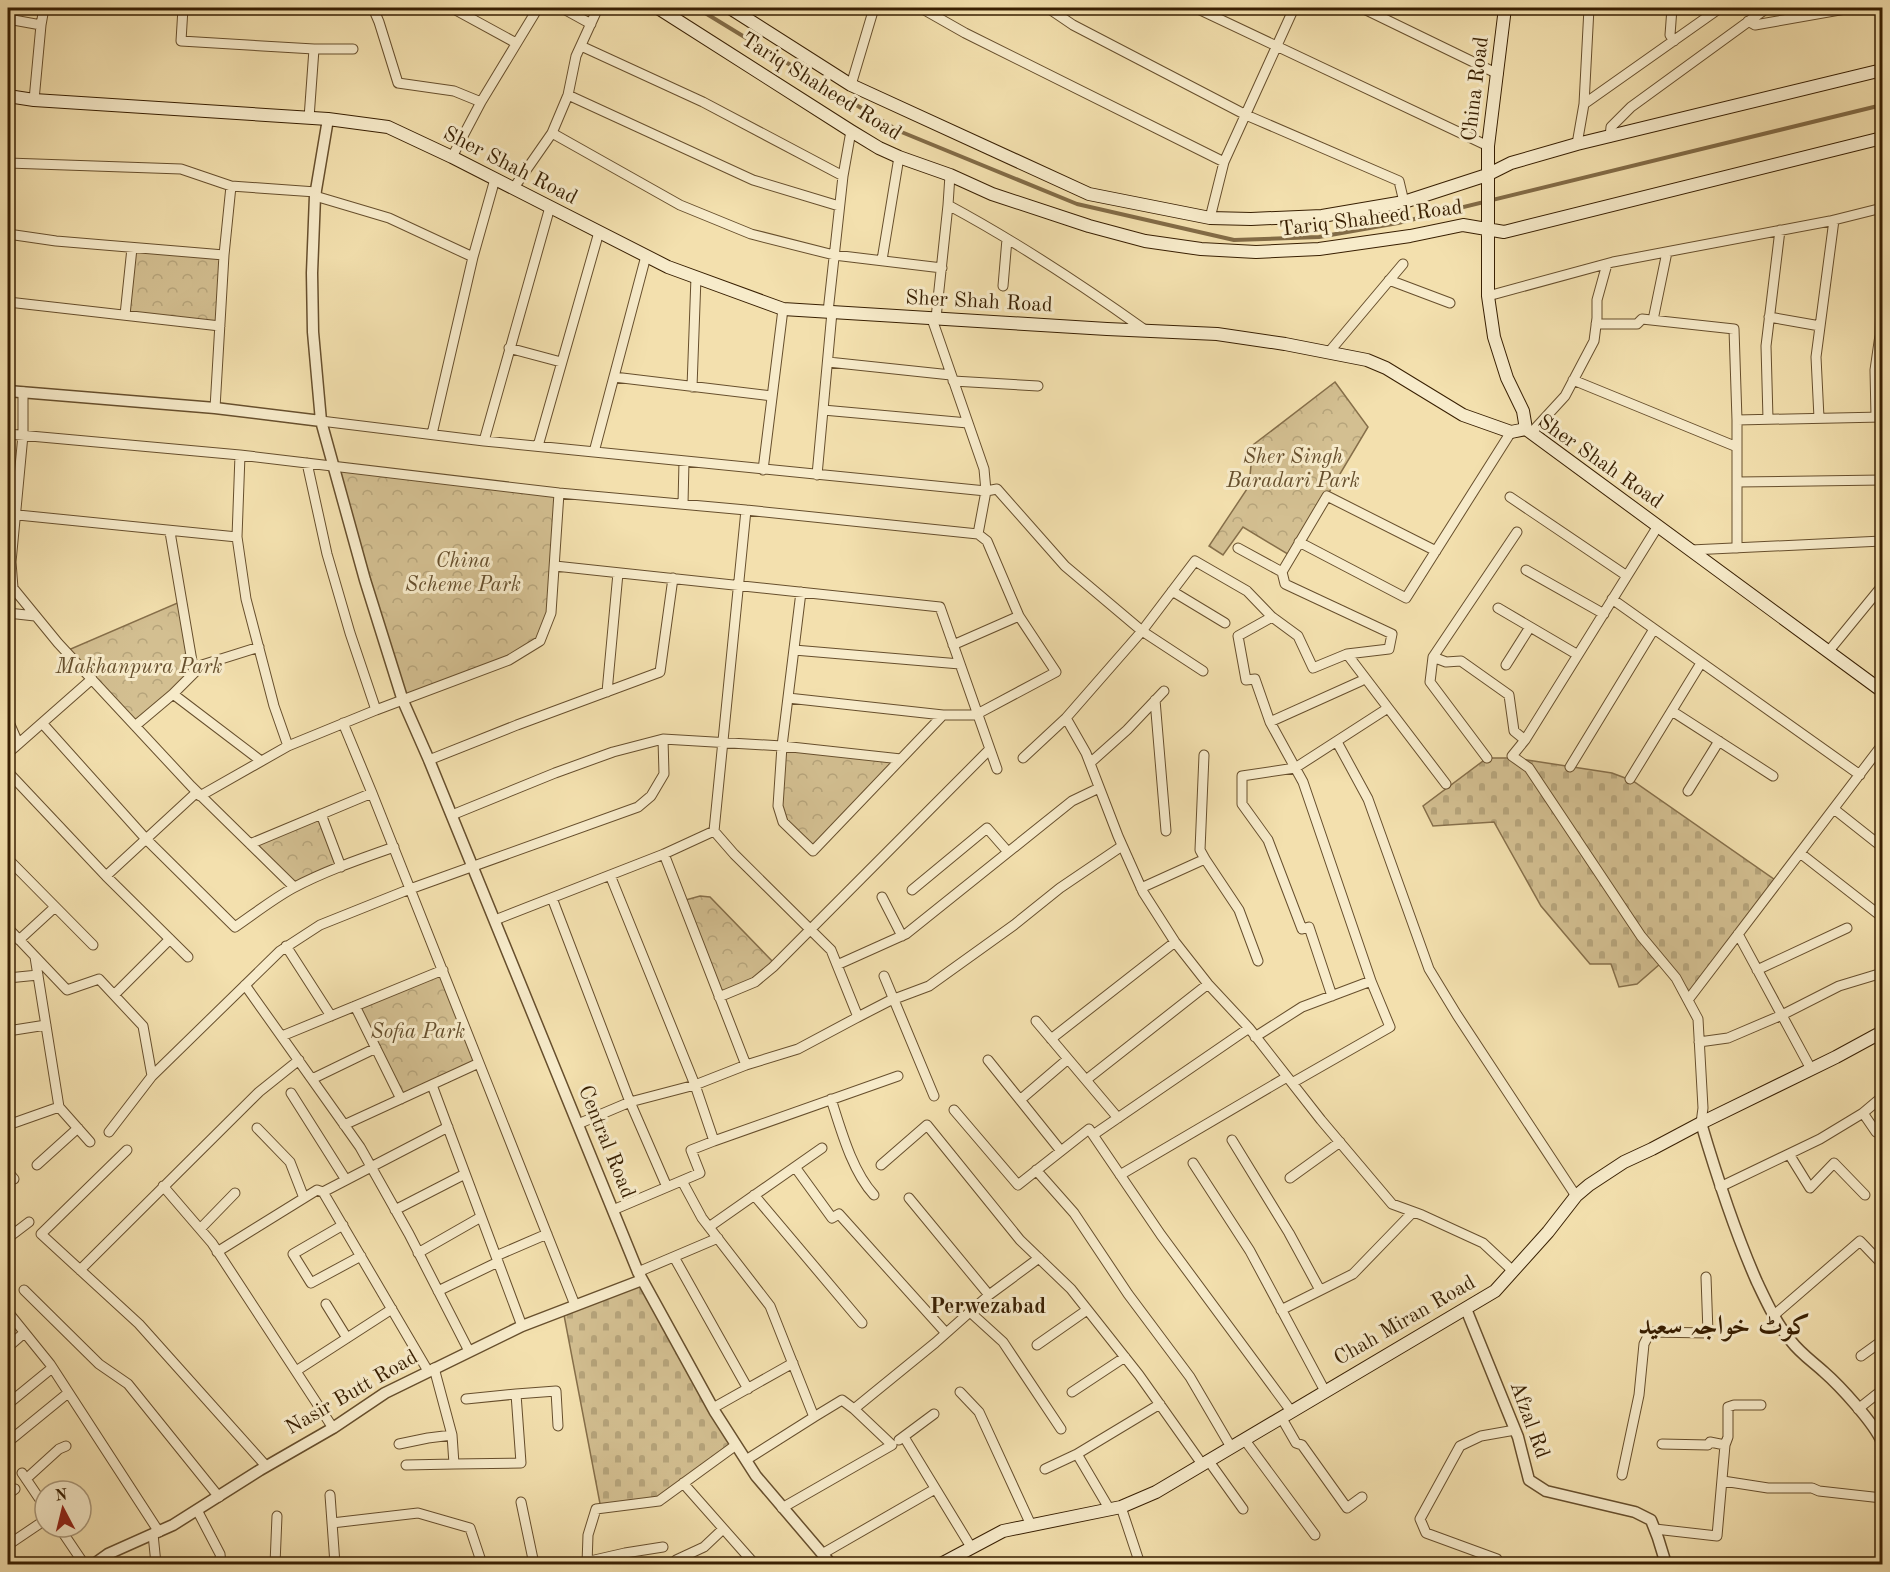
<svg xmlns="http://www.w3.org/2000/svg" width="1890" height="1572" font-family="'Old Standard TT',Amiri,serif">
<defs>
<pattern id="cemetery-stones" width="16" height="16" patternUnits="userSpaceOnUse" patternTransform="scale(1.5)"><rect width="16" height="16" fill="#d3bf91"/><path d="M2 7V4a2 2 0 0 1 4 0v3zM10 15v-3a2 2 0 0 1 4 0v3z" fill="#b6a47b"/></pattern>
<pattern id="park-crowns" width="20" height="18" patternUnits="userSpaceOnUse" patternTransform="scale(1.5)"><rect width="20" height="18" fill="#d3bf91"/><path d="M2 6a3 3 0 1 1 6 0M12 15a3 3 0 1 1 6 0" fill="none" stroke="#b6a47b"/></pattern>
</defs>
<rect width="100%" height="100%" fill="#f3e0ae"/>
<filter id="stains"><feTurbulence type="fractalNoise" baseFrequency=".00333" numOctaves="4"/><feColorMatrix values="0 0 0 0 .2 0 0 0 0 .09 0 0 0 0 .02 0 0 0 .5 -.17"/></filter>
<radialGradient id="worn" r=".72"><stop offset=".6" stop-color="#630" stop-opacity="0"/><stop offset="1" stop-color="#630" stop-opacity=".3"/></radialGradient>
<path fill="url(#cemetery-stones)" stroke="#866f4a" stroke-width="1.5" d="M1487 758H1514L1612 773 1633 781 1778 882 1688 1000 1660 964 1637 984 1619 987 1611 964H1590L1541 906 1494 822 1433 826 1423 806Z
M642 1280 736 1445 659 1501 601 1509 563 1310Z"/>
<path fill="url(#park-crowns)" stroke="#866f4a" stroke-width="1.5" d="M132 248 224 255 220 326 125 315Z
M1335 382 1368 427 1291 556 1243 527 1223 555 1209 546 1249 486 1253 445Z
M339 469 559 493 551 613 540 641 405 702Z
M182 601 194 673 135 726 66 651Z
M782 746 901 759 816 849 793 832 778 806Z
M321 814 341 867 294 887 250 844Z
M700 896 710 897 776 965 719 997 682 901Z
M443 970 479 1063 401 1099 355 1006Z"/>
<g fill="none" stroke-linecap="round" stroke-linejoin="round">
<path stroke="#826b46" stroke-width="4" d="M697 8 899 131 1077 204 1234 240 1319 237 1398 223 1882 105"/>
<g stroke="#674f2d" stroke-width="11">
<path id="minor" d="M183 8 181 41 314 49
M373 8 379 22 398 83 454 91 481 102 452 157
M452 8 516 43
M562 8 591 24
M921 8 965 33 1224 162
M1048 8 1073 25 1246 115 1399 181 1404 202
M1196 8 1488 146
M1362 8 1498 74
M1672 8 1670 35 1674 41
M243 9 244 8
M8 19 41 25 34 100
M1748 21 1755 25 1851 8
M41 25 44 8
M581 46 703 102 843 176
M851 85 874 8
M568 95 753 180 839 206
M481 102 538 8
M1584 104 1720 8
M309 118 314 49H353
M552 133 680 205 751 234 834 255 942 268
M1610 137 1611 127 1631 107 1767 8
M1577 144 1584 104 1589 8
M8 163 181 169 231 186 316 192
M950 175 948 205C1017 242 1082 285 1145 330
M513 189 552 133 568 95 576 56 598 8
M315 196 389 218 473 257 432 434
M1210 218 1224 162 1294 8
M8 234 56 241 224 255
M473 257 495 179
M882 260 899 157
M1389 280 1450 303
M1003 286 1007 239
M1488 296 1613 262 1830 221 1882 208
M8 302 220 326
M828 312 843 176 851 131
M125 315 132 248
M1769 317 1820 326
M936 318 948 205
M932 319 984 469 986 491 997 489 1065 566 1142 631 1203 671
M1653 320 1667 252
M1596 324H1637L1642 319 1734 329 1737 420V548
M509 348 561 362
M1329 352 1403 264
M828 362 951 375
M614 377 772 396
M1573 380 1737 447
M953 381 1038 386
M692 387 696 277
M23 392V435L11 562 13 588 58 643 191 786 294 887
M215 408 224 255 231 186
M823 410 968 423
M1876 417 1875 370 1880 335 1882 266
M1819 418 1816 357 1834 220
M1768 419 1766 346 1780 230
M1737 420 1882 417
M1531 433 1565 396 1594 341 1597 318V300L1607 264
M8 434 240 455 559 493 746 510 978 534 986 491 484 441 321 421
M484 441 550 207
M538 446 599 232
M594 452 646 256
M240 455 237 537 246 599 274 706 288 746
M307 463 327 554 350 633 376 710
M763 470 783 309
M817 475 832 312
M1737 482 1882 480
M1510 497 1627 576
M683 504 684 461
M8 514 237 537
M1658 526 1525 740 1512 756 1529 768 1641 936 1676 978 1698 1019 1703 1108 1701 1123
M170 532 194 673
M1517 532 1433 657 1446 662 1461 661 1509 695 1514 731 1525 740
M978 534 987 541 1019 616
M1299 542 1406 598 1511 432
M1238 548 1282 572 1327 496 1436 551
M1691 550 1882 541
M555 566 940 607 997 769
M1526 570 1604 614
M1172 591 1225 623
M801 592 782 746 778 806 783 822 813 851 943 715
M1612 599 1860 775
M1498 608 1578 655
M8 613 35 616
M1272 617 1238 636 1246 680 1255 679 1270 722 1361 681
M953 645 1019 616 1056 672 981 712
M794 650 960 664
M1828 652 1882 586
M1347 654 1446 784
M1433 657 1430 682 1487 758
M1506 665 1530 627
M607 692 618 573
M173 694 261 761
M788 698 943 715H978
M1155 700 1166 831
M1672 711 1773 776
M1066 718 1086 753 1118 836 1143 892 1175 942 1208 984 1249 1028 1321 1120 1392 1204 1422 1215 1483 1243 1513 1271
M8 720 18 743
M1270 722 1303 782 1371 981
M42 723 146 839 235 927C254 914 273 899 293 888 325 871 360 859 394 847
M343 723 372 793 575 1305
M135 726 173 694 202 665 259 647
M1337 742 1368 799 1429 969 1457 1015 1576 1196
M8 753 92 679
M1023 758 1066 718 1142 631 1195 561 1247 591 1272 617 1298 636 1313 668 1347 654 1389 649 1392 634 1285 584 1282 572
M429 760 517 725 660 672 673 578
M1090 763 1127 730 1164 691
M1570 767 1654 629
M8 772 106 876 188 957
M1630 779 1701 663
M1688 791 1719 741
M200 796 288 746 376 710 509 660 540 641 551 613 559 493
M1834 809 1882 847
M321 814 341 867
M452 815 555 773 613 752 663 739 782 746 901 759
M714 831 746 510
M250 844 372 793
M1800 853 1882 917
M664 854 746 1065
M8 859 93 945
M1205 859 1239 910 1258 961
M610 875 695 1085 714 1141 898 1076
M106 876 197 792
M1141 888 1205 859 1200 850 1204 755
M912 890 987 828 1008 852
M882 897 902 936
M552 898 630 1102 667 1187
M495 920 664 854 714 831 734 854 831 950 858 1017 798 1049 746 1065 695 1085 630 1102 578 1124
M8 928 67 990 99 979 143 1026 152 1076 109 1132
M1738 934 1811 1069
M19 940 55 907
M286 946 331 1016
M837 965 906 934 1072 801 1099 788
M1757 970 1847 928
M884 976 934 1096
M8 978 38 975
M245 985 360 1147 409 1234 469 1351
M114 995 170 939
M1332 996 1309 927 1302 929 1268 840 1242 804V776L1295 768 1388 708
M719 997 755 982 773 967 990 749
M1688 1000 1882 745
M355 1006 401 1099
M858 1017 889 1001 929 986 1014 925 1060 888 1122 846
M1036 1021 1118 1118
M8 1031 46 1025
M282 1036 443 970
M1255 1037 1302 1007 1371 981 1390 1027 1292 1083
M1051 1039 1175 942
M1699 1042 1728 1038 1782 1015 1839 986 1882 973
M988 1060 1061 1151
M152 1076 280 951 320 925 410 889 638 807 651 796 664 774 663 739
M312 1079 376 1048
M1086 1080 1208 984
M432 1085 522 1326
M291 1093 346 1180
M831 1099C841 1130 852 1171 874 1195
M1020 1100 1068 1059
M59 1107 90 1142
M954 1110 1018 1185 1089 1129 1161 1235 1291 1411
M1863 1113 1882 1097
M8 1125 59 1107 35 957
M344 1125 479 1063
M257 1128 290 1162 304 1198
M1093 1135 1249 1028
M1232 1140 1289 1233 1320 1290
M127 1150 41 1234 139 1324 266 1466
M1789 1154 1810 1188 1834 1163 1865 1195
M1193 1163 1250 1251 1325 1391
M37 1165 78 1128
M881 1165 927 1125 1020 1240 1071 1289 1139 1375 1202 1464
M795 1167 832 1218 839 1214 946 1333
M1036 1170 1074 1213 1128 1294 1190 1377 1231 1447
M8 1172 14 1179
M1120 1175 1287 1077
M1290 1178 1340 1142
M682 1181 702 1218 770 1306 814 1417 746 1460
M163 1186 212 1243 333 1428
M1720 1187 1820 1139 1863 1113 1876 1132
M323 1192 428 1371
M754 1195 862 1323
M909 1198 989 1295
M395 1210 465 1174
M613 1210 700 1173 691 1150 714 1141
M343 1225 293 1254 311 1283 361 1256
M709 1227 822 1148
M200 1229 235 1193
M8 1238 29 1222
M217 1252 317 1190 323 1192 448 1127
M418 1253 481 1217
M496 1256 547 1234
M674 1257 748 1389
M80 1270 259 1092 299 1060
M638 1272 718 1238
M24 1290 99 1364 128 1384 219 1497
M438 1291 498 1262
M326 1304 347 1338
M1281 1310 1353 1274 1413 1212
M8 1312 50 1364 159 1532
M970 1312 1003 1342 1061 1429
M1773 1316 1860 1241 1882 1264
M1037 1345 1087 1310
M8 1347 24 1333
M1861 1356 1879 1343H1882
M296 1371 392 1309
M960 1392 979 1412 1031 1525
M1072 1392 1125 1357
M516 1394 556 1391 558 1426
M8 1404 52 1368
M713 1408 793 1363
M854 1409 935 1343 989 1295 1039 1258
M1858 1409 1882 1390
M1281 1417 1296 1443 1302 1445 1347 1508 1362 1497
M904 1437 971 1547
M1244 1439 1315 1535
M899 1440 934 1414
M8 1442 68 1393
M399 1444 428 1438 452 1435
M1725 1445 1728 1437V1407L1734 1405H1761
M1208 1460 1243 1509
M454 1464 521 1463 516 1394 466 1399
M406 1465 454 1464 452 1435 434 1368
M1045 1469 1077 1454
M22 1473 45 1507
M1622 1475 1639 1395 1644 1344 1650 1332 1708 1333 1706 1277
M26 1479 59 1449 66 1446
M1723 1481 1768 1488H1812L1819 1491 1882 1498
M683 1483 751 1560 752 1564
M8 1494 15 1489
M330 1495 335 1564
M521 1502 534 1564
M1121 1507 1140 1564
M782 1508 892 1445 854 1409 842 1400 814 1417
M197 1510 220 1554 221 1564
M1110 1510 1077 1454 1160 1404
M332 1523 418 1513 470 1528 482 1564
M59 1527 84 1564
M1655 1529 1717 1536 1725 1445 1710 1442 1708 1445 1662 1444
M153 1534 156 1564
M8 1545 45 1520
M822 1554 935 1489
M1497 1559 1426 1533 1420 1519 1460 1446 1481 1436 1515 1430
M676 1560 704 1547 723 1529
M275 1564 277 1516
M577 1564 625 1553 663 1547
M587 1564 588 1535 596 1509 659 1501 736 1445"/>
</g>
<g stroke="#674f2d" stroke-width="13">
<path id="tertiary" d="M328 119 315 196 312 273 313 332 321 421 365 580 403 701 429 760 638 1272 715 1412 756 1476 831 1564
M8 391 215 408 321 421
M1701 1123C1717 1177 1734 1230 1757 1282 1767 1303 1776 1323 1791 1341 1800 1353 1813 1362 1824 1372 1840 1386 1874 1423 1882 1442
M1466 1309 1518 1437 1529 1480 1546 1491 1635 1512 1651 1520 1658 1538 1666 1564
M94 1564 108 1554 173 1525 260 1470 333 1428 385 1393 522 1326 642 1280"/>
</g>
<g stroke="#381f02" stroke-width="14">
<path id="secondary" d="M658 8 851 131 879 148 899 157 950 175 992 194 1089 226 1145 241 1201 249 1256 252 1319 249 1410 236 1463 225 1504 232 1882 138
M730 8 851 85 1089 194 1210 218 1251 219 1322 216 1404 202 1487 175 1511 163 1577 144 1882 70
M1505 8 1488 146V296L1494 337 1507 378 1523 411 1526 429
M8 96 34 100 328 119 388 127 452 157 668 267 783 309 1107 329 1217 334 1285 344 1367 360 1386 368 1463 415 1511 432 1526 429
M1526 429 1882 691
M941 1564 1003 1531 1121 1507 1156 1492 1495 1291 1548 1232 1576 1196 1589 1185 1624 1162 1652 1149 1701 1123 1836 1057 1882 1032"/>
</g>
<use href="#minor" stroke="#f7ebca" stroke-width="9"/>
<use href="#tertiary" stroke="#f7ebca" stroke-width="10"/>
<use href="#secondary" stroke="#f7ebca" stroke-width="12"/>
</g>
<g text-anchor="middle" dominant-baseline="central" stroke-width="6" stroke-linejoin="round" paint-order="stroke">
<g font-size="21" fill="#381f02" stroke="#f7ebca">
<text transform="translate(821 87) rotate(32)">Tariq Shaheed Road</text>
<text transform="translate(1476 89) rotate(-83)">China Road</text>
<text transform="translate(510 166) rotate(27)">Sher Shah Road</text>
<text transform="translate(1371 219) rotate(-7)">Tariq Shaheed Road</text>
<text transform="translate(979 302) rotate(3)">Sher Shah Road</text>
<text transform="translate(1600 462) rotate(35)">Sher Shah Road</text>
<text transform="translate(606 1142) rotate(68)">Central Road</text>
<text transform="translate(1405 1321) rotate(-30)">Chah Miran Road</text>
<text transform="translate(352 1393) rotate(-30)">Nasir Butt Road</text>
<text transform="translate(1529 1420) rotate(70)">Afzal Rd</text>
</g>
<g font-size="21" font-style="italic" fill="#664f2d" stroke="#f7ebca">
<text x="1293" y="457">Sher Singh<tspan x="1293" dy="24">Baradari Park</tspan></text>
<text x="463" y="561">China<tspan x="463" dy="24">Scheme Park</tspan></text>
<text x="139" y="667">Makhanpura Park</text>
<text x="418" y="1032">Sofia Park</text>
</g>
<g font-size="22" font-weight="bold" fill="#381f02" stroke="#f7ebca">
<text x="988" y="1307">Perwezabad</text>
</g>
<g font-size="27" font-weight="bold" fill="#381f02" stroke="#f7ebca">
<text x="1724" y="1326">کوٹ خواجہ سعید</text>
</g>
</g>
<rect width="1890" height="1572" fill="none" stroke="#f3e0ae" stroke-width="30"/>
<rect x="9" y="9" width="1872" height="1554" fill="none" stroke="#381f02" stroke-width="3"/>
<rect x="15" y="15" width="1860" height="1542" fill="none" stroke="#381f02" stroke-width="1.5"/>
<g transform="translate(63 1509) rotate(353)"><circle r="28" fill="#f7ebca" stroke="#ab997a" stroke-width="1.5"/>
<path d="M0-4.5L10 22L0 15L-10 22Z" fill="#8f2418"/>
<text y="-9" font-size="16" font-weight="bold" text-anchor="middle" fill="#381f02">N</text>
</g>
<rect width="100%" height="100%" filter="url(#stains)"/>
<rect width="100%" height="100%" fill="url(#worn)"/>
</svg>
